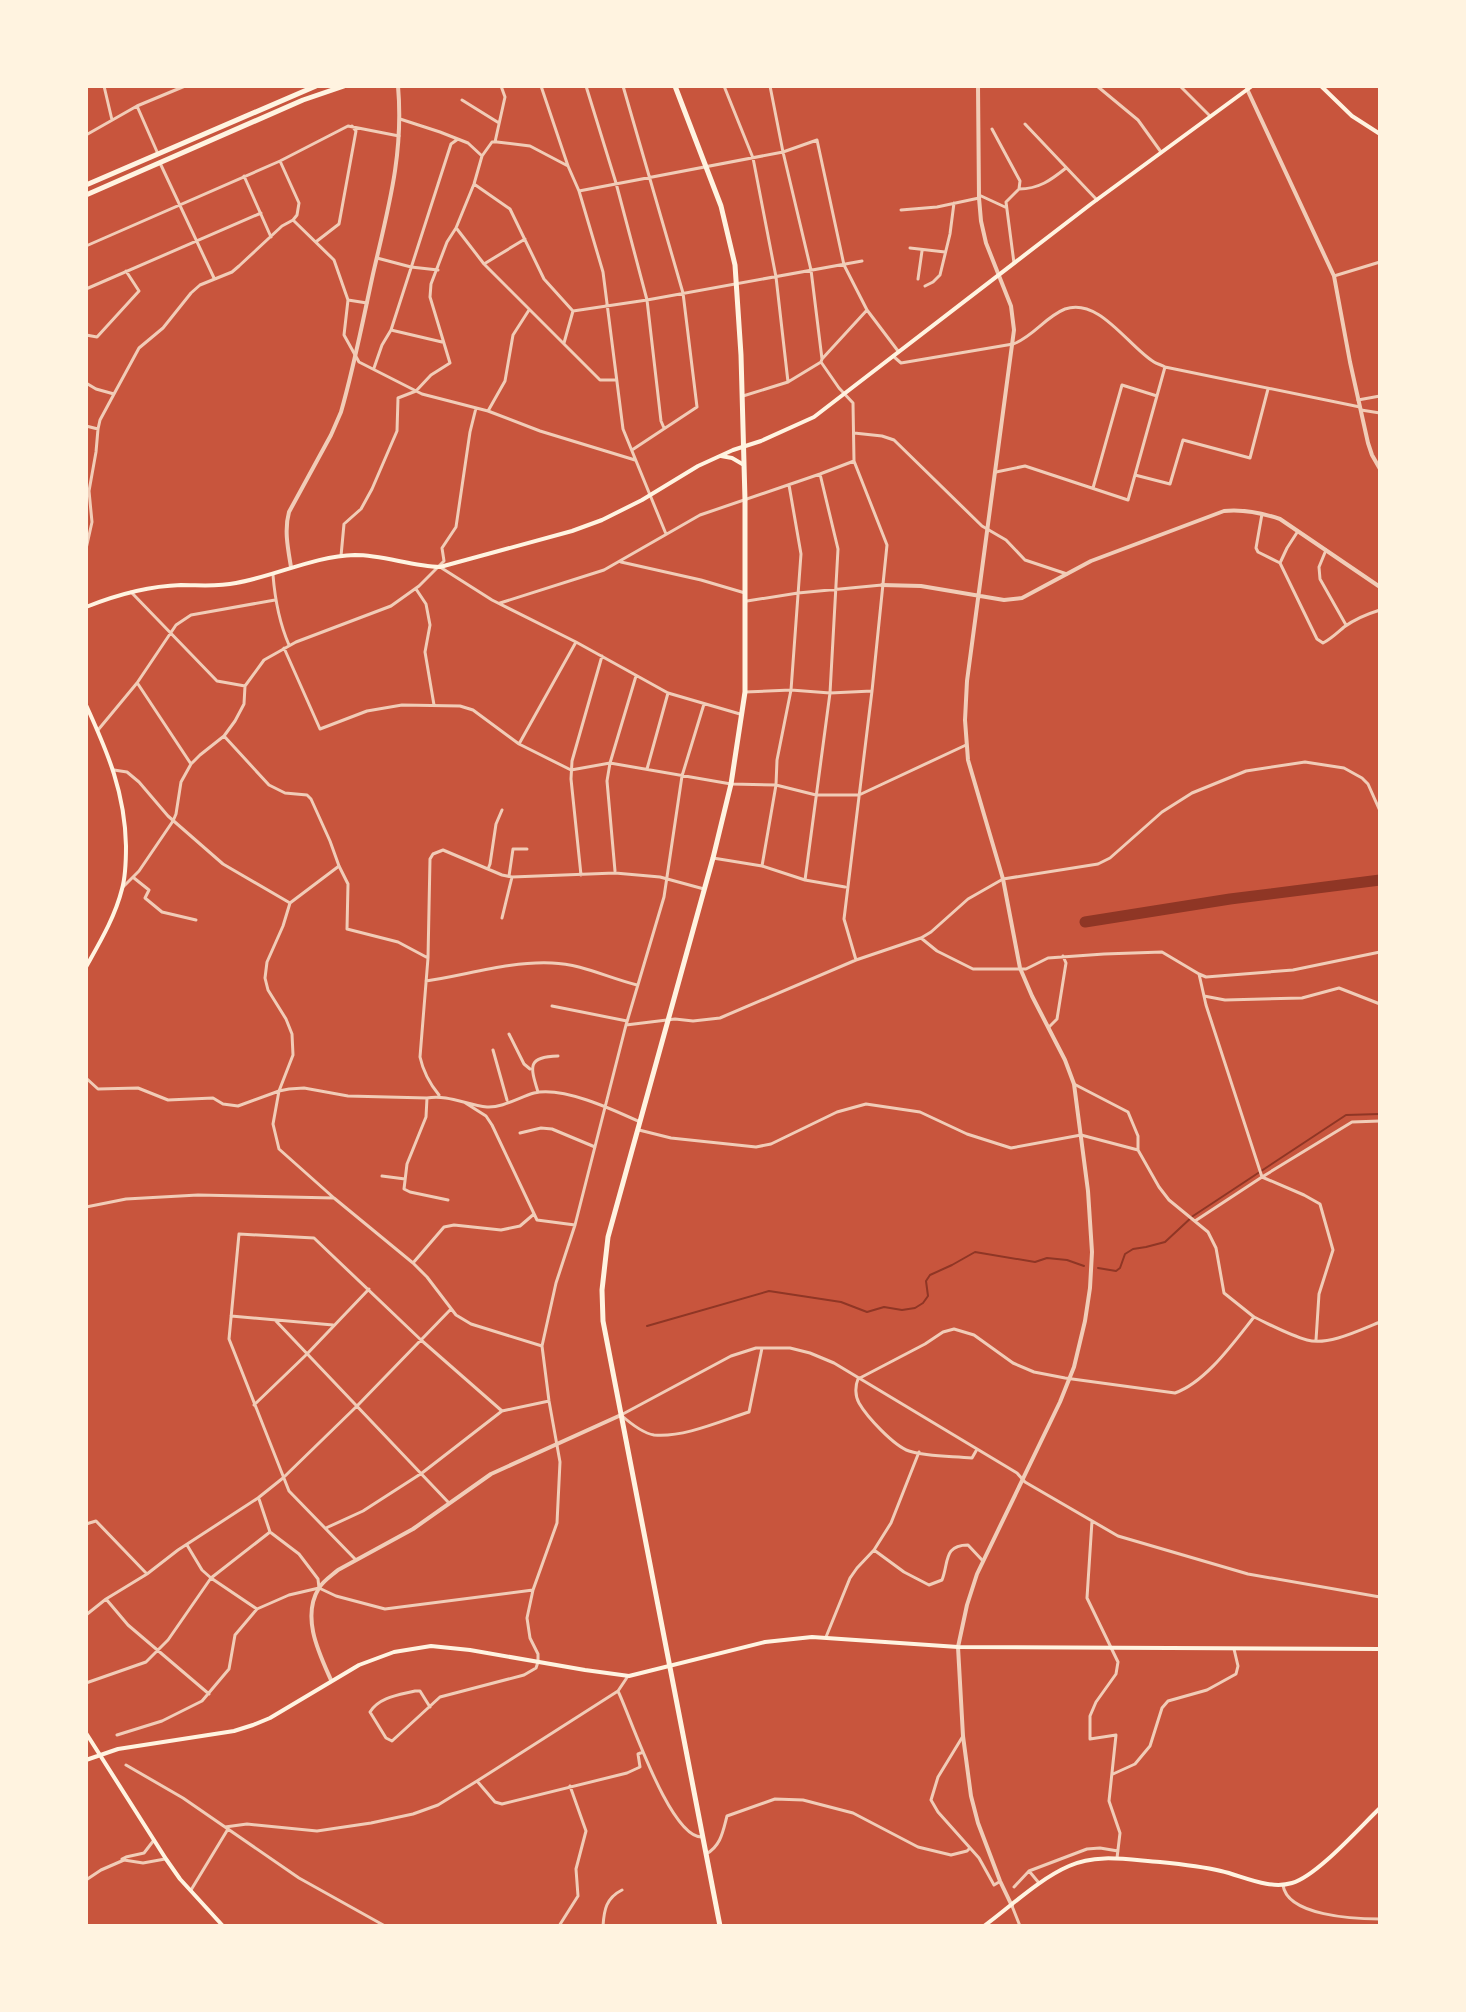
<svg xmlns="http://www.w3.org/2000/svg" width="1466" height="2012" font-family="Rubik,sans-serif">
<rect width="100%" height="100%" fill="#c8553d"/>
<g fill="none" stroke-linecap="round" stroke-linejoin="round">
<path stroke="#8f3625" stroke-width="2" d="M1098 1268 1116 1271 1120 1268 1125 1254 1133 1249 1146 1247 1165 1242 1193 1216 1346 1115 1380 1114
M647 1326 769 1291 841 1302 867 1312 884 1307 902 1310 915 1308 923 1303 928 1296 926 1281 930 1275 952 1265 975 1252 1035 1262 1047 1258 1067 1260 1084 1266"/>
<path stroke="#8f3625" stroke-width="11" d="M1085 922 1230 899 1380 880"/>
<path stroke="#f1ccb7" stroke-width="3" d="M104 86 112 120
M541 86 568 166 579 191 603 272 623 429 666 534
M586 86 616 183 647 300 661 421 664 428
M623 86 683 293 697 407 632 450
M724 86 753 158 776 277 788 382 821 362 822 359 811 270 783 152 770 86
M1010 86H1018
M1097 86 1138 120 1161 152
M1180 86 1210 116
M462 100 499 123
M137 106 158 154
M400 119 440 132 468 143 482 156
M1025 124 1097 200
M992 129 1020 181 1019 189
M86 135 137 106 185 86
M497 142 530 146 568 166
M160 163 214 278
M244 176 271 237
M474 184 510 209 544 279 572 310
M579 191 783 152 817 140 844 265 867 310 898 351
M979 195 1005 207
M901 210 937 207 979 198
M293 220 334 260 348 300 344 335 359 362 422 394 488 411 540 431 635 460
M457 229 484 264 600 380H616
M317 241 339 224 356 131 352 126
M86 246 280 161 348 126 399 136
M910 248 945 252
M377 258 411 267 438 270
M1014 263 1006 202 1019 189C1039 189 1051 180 1066 168
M484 264 525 239
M1334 276 1380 262
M918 279 922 251
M925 286 933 282 940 275 950 234 954 203
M86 289 261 213
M348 300 367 303
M391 330 442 342
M86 335 97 337 139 291 126 271
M564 343 573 311 647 300 862 261
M893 356 901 363 1013 344C1033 337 1045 317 1065 309 1099 297 1128 346 1154 362 1157 364 1162 365 1165 367L1360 407
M822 359 867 310
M821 362 839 388 853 403 854 461 887 545 872 691 844 919 856 960
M374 368 382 345 391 330 451 144 458 139
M86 383 96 389 114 394
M743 396 788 382
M1358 400 1380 396
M1361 410 1380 413
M488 411 505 381 513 335 529 310
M86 426 98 429
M854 433 882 436 894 440 982 526 1006 540 1025 560 1067 574
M996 472 1025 466 1128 500 1165 367
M1135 475 1170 484 1183 440 1250 458 1268 389
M1093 488 1122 385 1157 396
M1262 514 1256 548 1258 552 1280 563
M1298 531 1287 548 1280 563 1317 639 1323 643C1331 639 1337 633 1344 627 1355 619 1367 614 1380 610
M86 549 92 522 89 491 96 452 98 429 100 420 114 394 139 348 163 328 191 293 200 285 232 272 239 266 282 226 293 220 297 215 299 203 280 161
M1326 550 1319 567 1320 579 1346 625
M341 556 344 524 361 509 372 489 397 431 398 398 416 391 431 375 450 363 430 297 431 284 447 242 456 228 474 184 482 156 492 142H495L505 97 501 86
M621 562 701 580 745 593
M440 567 492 600 576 642 668 693 740 714
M273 575C275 600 279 622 289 645
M416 589 426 604 430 625 425 652 434 705
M131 592 217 681 245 686
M747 601 798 593 882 585
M500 603 604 570 700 515 820 474 854 461
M284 648 320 729 367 711 402 705 460 706 473 710 519 744 571 770 610 763 731 784 776 785 816 795H859L966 745
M138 684 191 764
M745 692 791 690 830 693 872 691
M98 730 137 683 176 625 191 615 275 600
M224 736 269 785 285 793 307 795 311 799 330 841 339 866 348 884 347 929 398 942 428 958
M519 744 576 642
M647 769 668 693
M114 770 127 772 139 782 168 816 223 864 290 903
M713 858 762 866 805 880 845 887
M339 866 290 903 283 926 267 962 265 978 268 990 286 1019 292 1034 293 1055 279 1091 273 1124 279 1149 334 1198 413 1263 427 1277 456 1315 471 1324 542 1346
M762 866 776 785 777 760 791 690 801 554 789 485
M488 869 490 864 496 824 502 810
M615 871 607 781 610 763 636 676
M581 875 571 779 572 761 602 656
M509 876 513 849H527
M134 878 149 890 145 898 162 912 196 920
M805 880 830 693 838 549 820 474
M123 887 139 871 173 821 176 814 181 782 191 764 200 755 224 736 235 721 244 704 245 686 264 660 296 642 391 606 419 586 444 561 442 548 456 527 470 432 476 408
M502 918 512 877
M921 938 937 951 973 969H1026L1048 958 1104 954 1162 952 1199 974 1206 977 1293 970 1380 952
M1199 974 1206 1005 1262 1177
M426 981C467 975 510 961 552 963 582 964 608 978 637 985
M1204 996 1225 1000 1302 998 1339 988 1380 1004
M552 1006 627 1021
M626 1025 675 1019 693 1021 720 1018 856 960 921 938 931 932 968 899 1003 879 1098 864 1110 858 1162 812 1192 793 1246 771 1305 762 1344 768 1362 778 1368 784 1380 811
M1049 1027 1057 1019 1066 963 1063 956
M509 1034 524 1064 530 1069
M493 1050 507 1100
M86 1078 98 1089 138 1088 168 1100 213 1098 223 1104 238 1106 279 1091 289 1089 304 1088 348 1096 427 1098C447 1094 467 1105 487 1107 502 1108 520 1097 534 1093 563 1086 614 1110 640 1122
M1074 1084 1128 1112 1138 1136V1150L1159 1187 1169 1200 1208 1232 1216 1248 1224 1293 1254 1317C1271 1325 1289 1335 1307 1340 1328 1346 1360 1330 1380 1322
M538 1092C530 1066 527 1057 558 1056
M439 1095C430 1084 423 1071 420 1057L428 958 430 859 433 854 443 850 502 875 512 877 615 873 660 877 704 889
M427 1098 426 1117 407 1164 404 1189 410 1192 448 1200
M464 1102 486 1116 492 1125 537 1220 575 1225
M639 1130 671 1138 756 1147 771 1144 837 1112 866 1104 920 1112 967 1134 1011 1148 1081 1135 1138 1150
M520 1133 541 1128 552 1129 595 1147
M382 1176 405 1179
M1262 1177 1304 1195 1320 1204 1333 1250 1319 1294 1316 1340
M86 1207 126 1199 198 1195 334 1198
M1195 1221 1262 1177 1352 1122 1380 1121
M413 1263 444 1227 454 1225 501 1230 520 1226 534 1214
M231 1316 333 1325
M275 1320 449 1503
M762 1348 749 1412C721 1421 683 1438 654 1435 642 1433 630 1423 621 1415L731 1356 756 1348H790L810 1353 834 1363 1017 1473 1025 1482 1118 1536 1248 1574 1380 1597
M254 1405 307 1354 369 1289
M976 1451 972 1458C952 1456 928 1457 909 1451 894 1446 867 1417 859 1403 855 1396 855 1386 858 1379L925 1344 943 1332 954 1329 974 1335 1013 1363 1034 1372 1065 1378 1175 1393C1206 1382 1234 1342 1254 1317
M259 1499 270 1532 299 1554 318 1579 319 1588
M1092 1521 1087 1598 1118 1662 1116 1674 1096 1702 1090 1716V1739L1116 1735 1109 1801 1120 1833 1117 1858
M86 1524 96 1521 147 1574
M326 1528 363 1511 422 1473 502 1411 549 1401
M187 1545 202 1570 211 1578 257 1609
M874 1550 904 1572 929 1585 942 1580C949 1563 943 1545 968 1545L983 1561
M356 1560 289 1491 233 1349 229 1339 239 1234 314 1238 421 1340 502 1411
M106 1599 128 1625 209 1694
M86 1615 106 1599 147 1574 178 1550 258 1498 283 1478 357 1406 451 1309
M826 1637 850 1578 857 1568 874 1550 891 1523 919 1452
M86 1683 146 1662 168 1640 211 1578 270 1532
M618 1691C631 1718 670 1838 702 1837
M430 1707 420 1691H415C399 1695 379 1697 370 1712L386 1738 392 1741 440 1697 524 1675 536 1668 538 1662V1654L530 1638 527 1618 533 1590 557 1523 560 1462 549 1401 542 1346 556 1283 575 1225 626 1025 664 897 682 776 704 704
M117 1735 162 1721 202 1701 229 1669 235 1635 257 1609 289 1595 319 1588 336 1596 385 1609 533 1590
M963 1736 938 1777 931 1800 938 1812 979 1858 994 1885 999 1882
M126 1765 183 1798 299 1878 385 1926
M1113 1774 1135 1764 1150 1746 1162 1708 1168 1701 1207 1690 1236 1674 1238 1666 1234 1649
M477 1781 495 1802 502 1804 627 1773 640 1767 638 1754 643 1752
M225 1827 247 1824 317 1831 371 1823 413 1814 438 1805 477 1781 618 1691 628 1676
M706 1854C721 1846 723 1831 727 1816L775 1799 803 1800 853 1813 918 1847 951 1855 967 1851 970 1848
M122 1859 126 1857 144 1853 154 1840
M1029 1871 1039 1883
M86 1880 101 1870 124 1860 143 1863 165 1859
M1283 1885C1287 1916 1355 1919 1380 1919
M1014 1887 1029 1871 1087 1849 1100 1848 1118 1851
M191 1890 228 1829
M1012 1906 1020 1926
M559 1926 578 1896 576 1869 586 1831 570 1786
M603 1926C604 1910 606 1898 622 1890"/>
<path stroke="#f1ccb7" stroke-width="4" d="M978 86 979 198 981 221 986 243 1011 306 1014 330 967 681 965 720 968 760 1003 879 1020 968 1032 996 1065 1060 1074 1084 1088 1191 1092 1252 1090 1288 1085 1321 1074 1367 1060 1402 977 1574 967 1605 958 1647 963 1736 971 1796 978 1823 1000 1881 1012 1906
M1247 89 1334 276 1350 362 1368 443 1372 455 1380 469
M291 567C288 549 284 530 289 512L331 435 341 412C354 367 363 320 373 274 388 209 404 154 398 86
M882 585 921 586 1004 600 1022 598 1091 561 1224 511C1242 509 1262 513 1280 519L1380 587
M331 1680C319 1653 301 1617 319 1588 323 1581 331 1576 338 1570L413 1529 491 1474 621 1415"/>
<path stroke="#fff3e0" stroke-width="4" d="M1321 86 1352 116 1380 134
M721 456 732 458 744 465
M86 607C116 595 148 586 181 585 200 585 217 587 236 583 276 576 314 556 355 555 383 555 411 566 440 567L572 531 602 520 642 500 698 466 733 450 761 441 814 417 1091 204 1252 86
M86 705C108 753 125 793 126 846 126 860 126 875 122 889 115 917 100 942 86 967
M86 1733 166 1859 180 1879 223 1926
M86 1760 118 1749 234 1731 253 1725 270 1718 359 1665 394 1652 431 1646 470 1650 585 1670 629 1676 765 1642 812 1637 958 1647 1380 1649
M984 1926C1010 1907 1039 1879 1069 1866 1097 1853 1130 1860 1160 1862 1180 1864 1200 1866 1221 1871 1243 1876 1269 1890 1292 1883 1317 1876 1360 1827 1380 1808"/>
<path stroke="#fff3e0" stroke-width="5" d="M675 86 721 206 735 265 741 355 745 500V692L731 784 713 858 608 1237 602 1290 603 1321 720 1926
M86 185 316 86
M86 195 303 100 344 86"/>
</g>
<rect width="1466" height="2012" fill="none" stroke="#fff3e0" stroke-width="176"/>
</svg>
